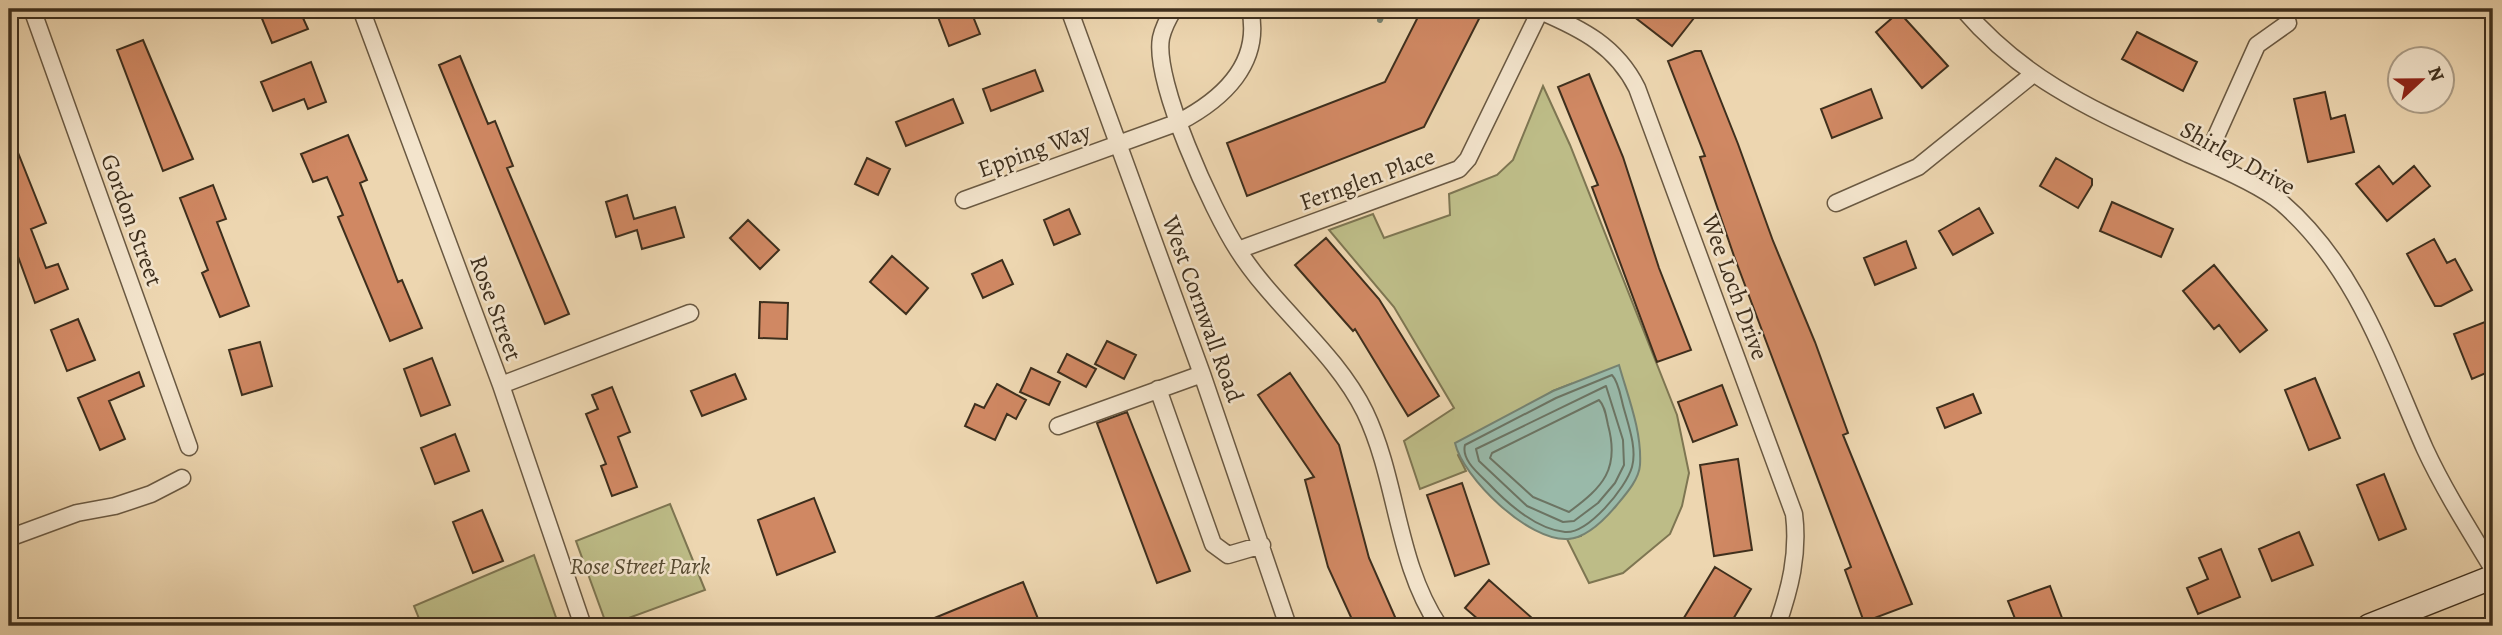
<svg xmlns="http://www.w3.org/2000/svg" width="2502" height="635" font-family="Alegreya,serif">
<rect width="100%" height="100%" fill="#edd6b0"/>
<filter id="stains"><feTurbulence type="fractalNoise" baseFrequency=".00286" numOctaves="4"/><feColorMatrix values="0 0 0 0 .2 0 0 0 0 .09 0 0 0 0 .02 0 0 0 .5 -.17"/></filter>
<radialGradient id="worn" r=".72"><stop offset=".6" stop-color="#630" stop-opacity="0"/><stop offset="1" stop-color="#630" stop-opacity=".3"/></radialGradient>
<path fill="#bdbc87" stroke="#7e7652" stroke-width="2" d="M1543 86 1570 145 1677 415 1689 473 1682 506 1670 534 1623 573 1589 583 1567 539 1581 536 1571 384 1553 391 1458 455 1466 471 1420 489 1404 441 1454 408 1394 307 1329 230 1373 214 1384 238 1450 215 1449 194 1497 175 1513 160Z
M670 504 705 590 607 626 576 541Z
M534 555 559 626H422L414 606Z"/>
<path fill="#99b9a9" stroke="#758271" stroke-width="2" d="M1619 365C1628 397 1642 431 1640 465 1639 480 1625 495 1616 506 1605 519 1586 538 1568 539 1529 542 1463 478 1455 443L1553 391Z"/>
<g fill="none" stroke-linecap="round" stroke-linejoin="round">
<path stroke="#6c7463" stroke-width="2" d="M1612 375C1619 382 1621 399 1624 409 1629 427 1637 449 1632 467 1626 488 1588 534 1565 532 1536 529 1508 504 1489 484 1479 474 1461 460 1465 445L1556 398Z
M1606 386 1623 440 1624 465 1615 483 1598 503 1574 521 1563 522 1527 506 1479 461 1476 449Z
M1599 400C1605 406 1606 416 1608 425 1620 469 1603 487 1569 512L1533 497 1490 458 1492 453Z"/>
<path stroke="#758271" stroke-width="6" d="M1380 20 1384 9"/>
</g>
<path fill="#d08863" stroke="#3e2f1d" stroke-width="2" d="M258 9H299L308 29 272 43Z
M935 9H970L980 34 949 46Z
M1422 9H1484L1424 127 1247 196 1227 143 1385 82Z
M1624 9H1683L1694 18 1672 46Z
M1899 12 1948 66 1922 88 1876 32Z
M2137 32 2197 62 2183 91 2122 59Z
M143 40 193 159 163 171 117 50Z
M1695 51H1701L1738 144 1773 241 1815 342 1848 433 1843 435 1912 604 1864 622 1845 570 1851 567 1734 256 1700 157 1705 156 1668 61Z
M460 56 488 124 495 121 513 166 507 168 569 314 545 324 439 65Z
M311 62 326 102 308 109 304 99 273 111 261 82Z
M1035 70 1043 91 991 111 983 89Z
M1589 74 1623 157 1659 268 1691 350 1657 362 1592 187 1598 185 1558 87Z
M1871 89 1882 118 1832 138 1821 109Z
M2325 92 2331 119 2345 115 2354 152 2308 162 2294 99Z
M953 99 963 123 906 146 896 122Z
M9 130 46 223 31 229 46 268 58 264 68 289 35 303 9 232Z
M348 135 367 180 360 183 398 282 402 280 422 328 390 341 338 217 343 215 327 177 313 182 301 154Z
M867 158 890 169 878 195 855 184Z
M2056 158 2092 179V185L2078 208 2040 186Z
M2379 166 2393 184 2414 166 2430 186 2387 221 2356 184Z
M213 185 226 219 217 222 249 306 220 317 202 273 208 270 180 198Z
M627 195 634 219 675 207 684 237 642 249 637 230 616 237 606 202Z
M2112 202 2173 229 2161 257 2100 231Z
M1979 208 1993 233 1953 255 1939 231Z
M1069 209 1080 234 1054 245 1044 220Z
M748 220 779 250 760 269 730 238Z
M1326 238 1379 299 1439 396 1408 416 1355 329 1353 331 1295 265Z
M2434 239 2447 263 2455 259 2472 290 2441 306H2435L2407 254Z
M1906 241 1916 268 1875 285 1864 258Z
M892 256 928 288 906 314 870 282Z
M1002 260 1013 284 983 298 972 274Z
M2214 265 2267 330 2240 352 2219 325 2214 329 2183 291Z
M760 302 788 303 787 339 759 338Z
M78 319 95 360 67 371 51 330Z
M2490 320 2493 328V370L2472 379 2454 334Z
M1107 341 1136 355 1124 379 1095 364Z
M260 342 272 386 242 395 229 350Z
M1067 354 1096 369 1086 387 1058 372Z
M432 358 450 405 421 416 404 369Z
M1031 368 1060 382 1049 405 1020 392Z
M139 372 144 386 109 401 125 439 100 450 78 398Z
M1290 373 1339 445 1369 558 1399 626H1355L1328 567 1305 480 1314 477 1258 395Z
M735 374 746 399 702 416 691 391Z
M2315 378 2340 438 2309 450 2285 390Z
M997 384 1026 400 1016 419 1007 414 995 440 965 426 975 404 984 408Z
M1722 385 1737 425 1693 442 1678 402Z
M612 387 630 432 618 437 637 487 612 496 601 466 606 464 586 414 598 409 592 395Z
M1973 394 1981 413 1945 428 1937 408Z
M1127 412 1190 571 1157 583 1097 423Z
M455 434 469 471 435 484 421 448Z
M1738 459 1752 550 1714 556 1700 465Z
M2384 474 2406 529 2379 540 2357 485Z
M1462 483 1489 564 1455 576 1427 495Z
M814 498 835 552 777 575 758 520Z
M482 510 503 561 473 573 453 522Z
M2299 532 2313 565 2272 581 2259 549Z
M2221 549 2240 597 2198 614 2187 588 2208 579 2199 558Z
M1715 567 1751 589 1729 626H1679Z
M1489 580 1541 626H1486L1465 608Z
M1023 582 1041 626H915L993 594Z
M2050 586 2065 626H2018L2008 601Z"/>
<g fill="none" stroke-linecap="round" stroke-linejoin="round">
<g stroke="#6a5942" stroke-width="19">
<path id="minor" d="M32 9 189 447
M361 9 501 385 583 626
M1069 9 1202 374 1288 626
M1174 9C1169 17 1163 29 1161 38 1153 81 1213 212 1238 250 1274 307 1335 351 1365 412 1398 481 1396 562 1439 626
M1963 9C2027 84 2101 113 2188 154 2214 165 2262 186 2282 203 2357 268 2386 361 2425 449 2444 490 2470 531 2493 569
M1540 11C1582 29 1616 46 1637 88L1794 514C1799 554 1790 589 1777 626
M2205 161 2257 45 2288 23
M964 200 1179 122C1223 99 1262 63 1250 9
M1836 203 1918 167 2032 75
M1238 250 1459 169 1468 159 1541 9
M501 385 690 313
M1158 389 1213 544 1228 555 1262 545
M1058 426 1202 374
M9 538 77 513 115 506 151 494 182 478"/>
</g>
<g stroke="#3e2f1d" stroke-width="26">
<path id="secondary" d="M2369 626 2493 577"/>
</g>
<use href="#minor" stroke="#f3e4cc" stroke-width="16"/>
<use href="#secondary" stroke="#f3e4cc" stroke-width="23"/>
</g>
<g text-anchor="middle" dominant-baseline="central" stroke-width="5" stroke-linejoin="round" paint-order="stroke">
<g font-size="24" fill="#3e2f1d" stroke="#f3e4cc">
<text transform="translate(1034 150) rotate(-20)">Epping Way</text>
<text transform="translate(2238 158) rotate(29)">Shirley Drive</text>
<text transform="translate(1367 179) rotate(-20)">Fernglen Place</text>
<text transform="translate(132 220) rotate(70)">Gordon Street</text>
<text transform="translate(1735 287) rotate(70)">Wee Loch Drive</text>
<text transform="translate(496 308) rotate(70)">Rose Street</text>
<text transform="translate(1203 309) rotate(70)">West Cornwall Road</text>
</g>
<g font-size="24" font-style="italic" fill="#574b32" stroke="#f3e4cc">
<text x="640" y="566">Rose Street Park</text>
</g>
</g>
<rect width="2502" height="635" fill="none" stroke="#edd6b0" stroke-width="35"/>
<rect x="10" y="10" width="2481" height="614" fill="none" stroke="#3e2f1d" stroke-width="3.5"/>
<rect x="18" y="18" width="2467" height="600" fill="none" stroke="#3e2f1d" stroke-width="2"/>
<g transform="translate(2421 80) rotate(68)"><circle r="33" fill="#f3e4cc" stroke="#ab9c86" stroke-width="2"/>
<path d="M0-5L12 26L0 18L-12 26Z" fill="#8f2418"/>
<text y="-10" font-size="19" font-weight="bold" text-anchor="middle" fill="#3e2f1d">N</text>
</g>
<rect width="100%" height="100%" filter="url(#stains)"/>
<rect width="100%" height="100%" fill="url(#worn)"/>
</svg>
